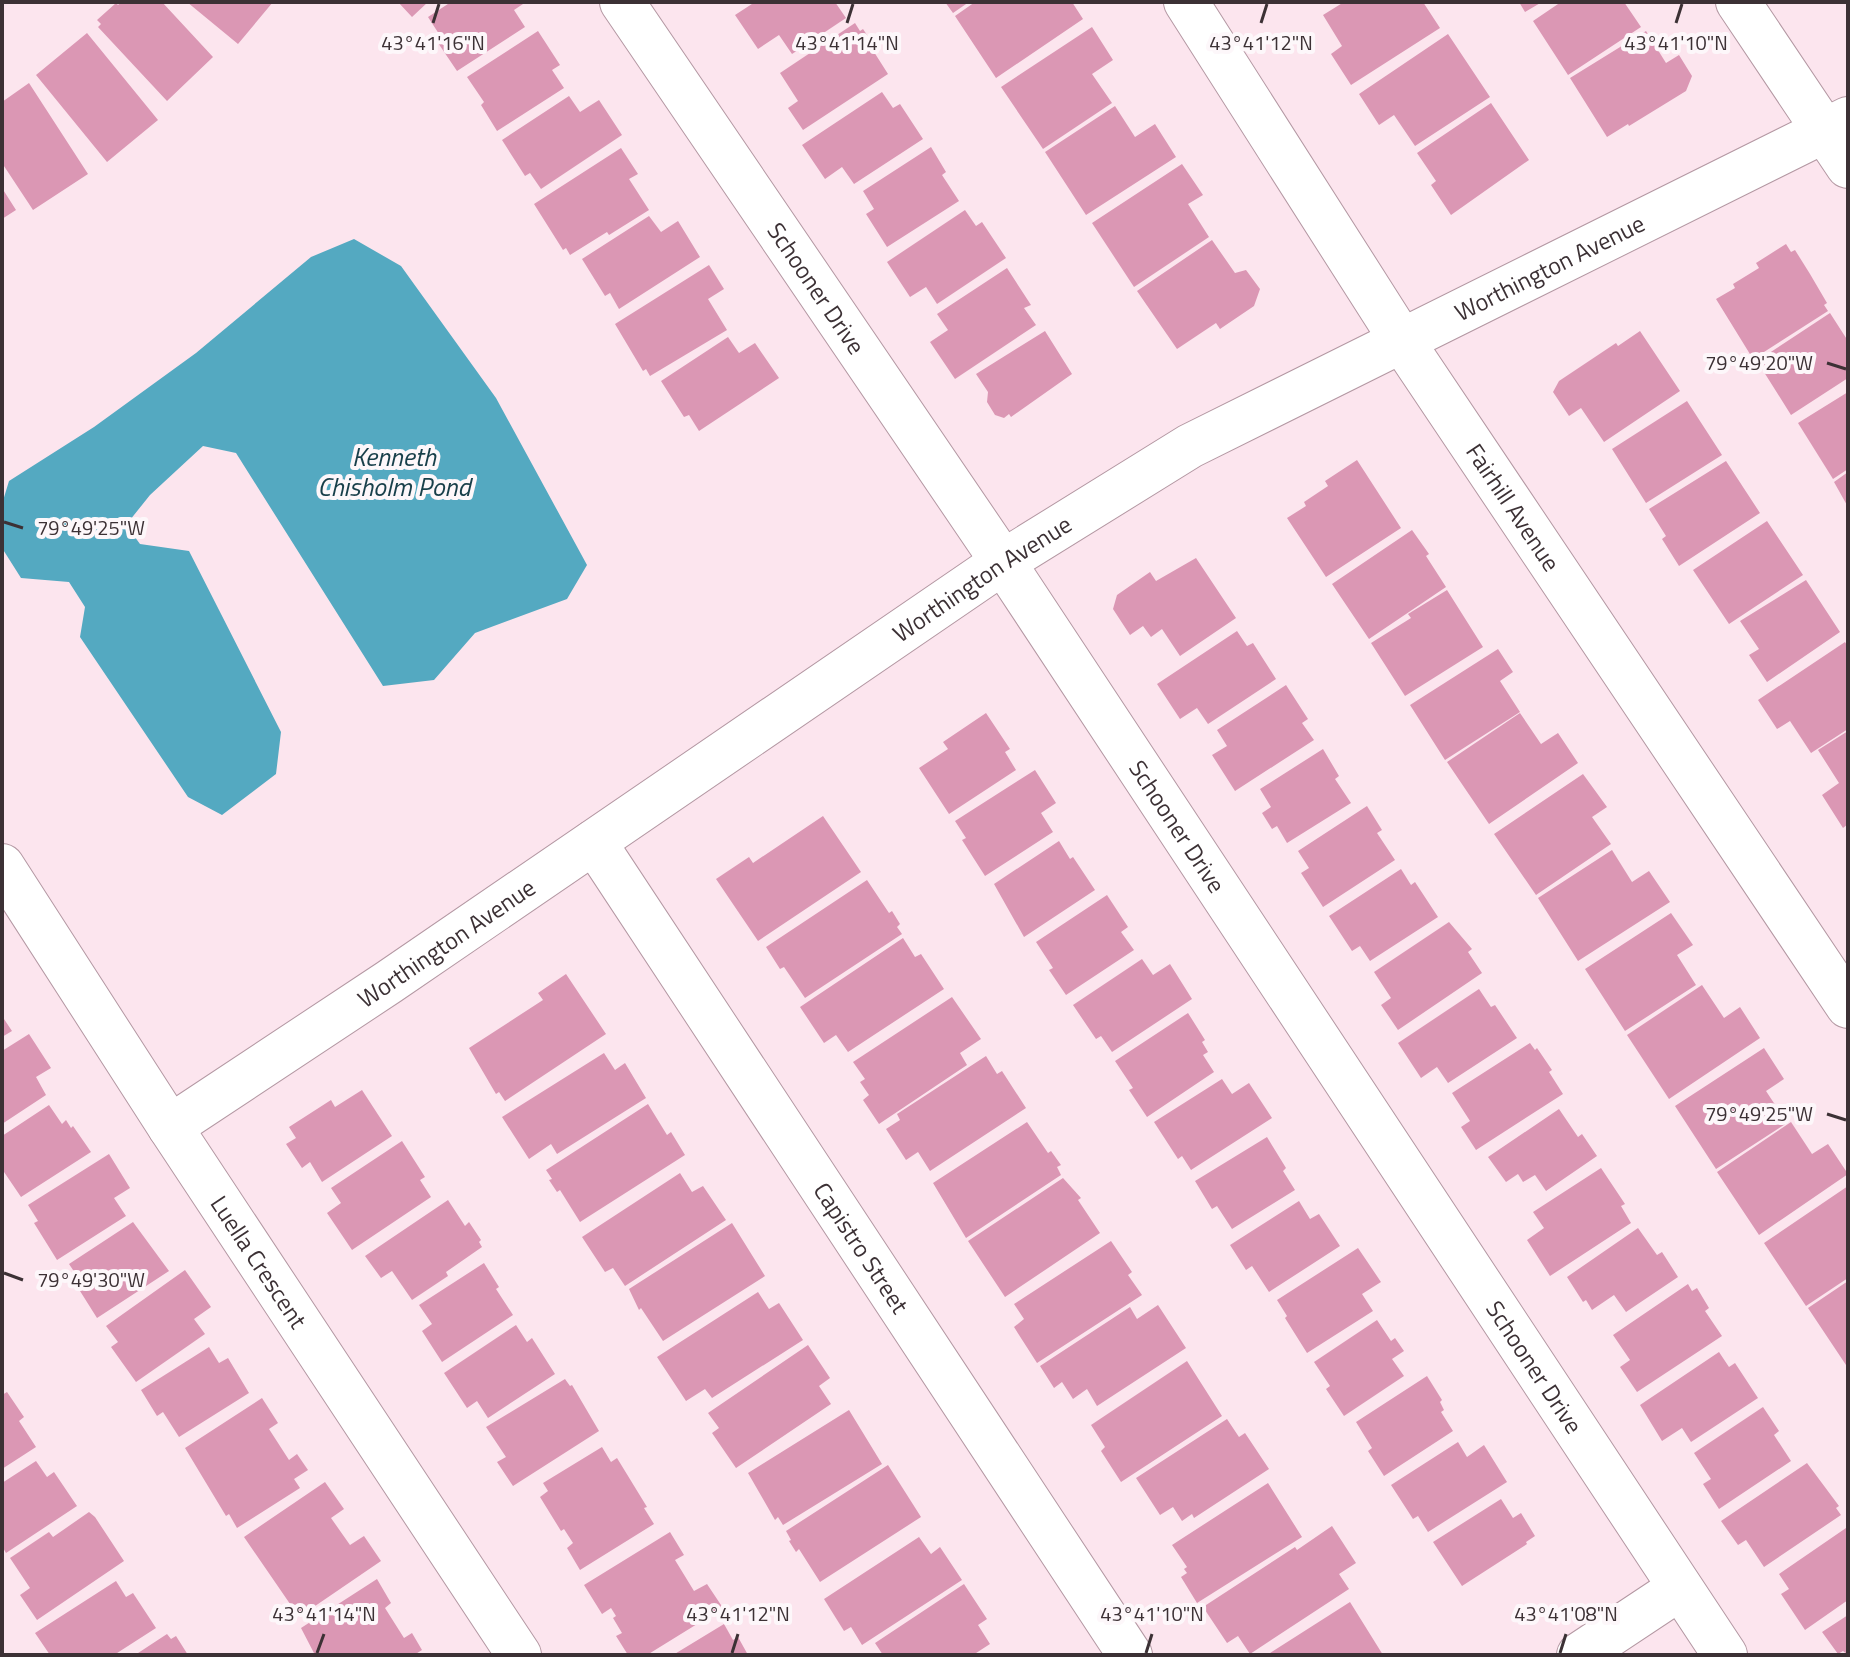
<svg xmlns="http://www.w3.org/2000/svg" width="1850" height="1657" font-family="'Titillium Web',sans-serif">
<rect width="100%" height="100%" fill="#fce5ee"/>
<path fill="#54a9c1" d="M354 239 401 266 496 398 587 565 567 599 475 633 434 680 383 686 236 453 203 446 150 495 126 525 140 544 189 551 281 732 276 774 222 815 188 797 80 637 85 607 69 582 21 578 2 548V504L9 481 94 427 196 353 311 257Z"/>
<path fill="#db97b4" d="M121 2H162L213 57 167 101 98 27 101 24 97 20 116 3 118 5Z
M187 2H273L238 44Z
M398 2H428L412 17Z
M451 2H526L514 10 525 27 457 71 434 37 439 34 428 17Z
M755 2H835L846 18 792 54 779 35 758 49 735 15Z
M945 2H969L953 13Z
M975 2H1072L1083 19 996 78 955 16Z
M1344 2H1423L1440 28 1351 85 1331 54 1342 46 1323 15Z
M1519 2H1542L1525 12Z
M1561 2H1624L1641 27 1568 75 1533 21Z
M855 23 860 31 863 29 877 50 874 52 888 74 803 130 788 108 798 101 780 73Z
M1092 27 1113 60 1092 74 1112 103 1043 149 1001 87Z
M538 31 560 65 552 70 564 88 497 131 481 105 484 102 467 77Z
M1646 31 1666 63 1679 55 1692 76 1686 91 1629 126 1628 124 1607 137 1570 78Z
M87 33 158 120 107 162 36 75Z
M1448 34 1490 97 1415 146 1394 115 1379 125 1359 94Z
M29 83 88 174 33 210 2 163V102Z
M882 92 893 108 900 104 923 139 854 184 842 167 825 179 802 145Z
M569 96 580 112 599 100 622 135 541 189 530 173 525 176 502 140Z
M1491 103 1529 160 1451 215 1431 185 1436 181 1417 153Z
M1115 106 1135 137 1155 124 1176 157 1086 215 1045 152Z
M931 147 946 172 942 175 959 201 887 247 866 214 874 209 863 191Z
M621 148 638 174 629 179 649 210 609 235 607 232 570 255 566 248 563 250 534 204Z
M1182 164 1203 195 1188 204 1209 237 1134 287 1092 223Z
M2 188 16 210 2 219Z
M965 210 976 226 982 222 1006 258 937 304 926 287 910 297 887 262Z
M649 216 661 232 678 221 700 257 619 309 610 293 605 296 582 259Z
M1212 240 1235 273 1246 270 1260 289 1254 306 1220 329 1216 323 1177 349 1137 291Z
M1786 244 1791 252 1795 250 1810 274 1827 303 1824 305 1828 311 1753 359 1716 299 1735 288 1733 284 1759 268 1756 263Z
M709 265 724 289 708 299 727 330 650 376 646 369 643 371 615 324Z
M1007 268 1031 305 1024 308 1036 325 955 379 930 342 948 330 937 314Z
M1830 313 1848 341V378L1791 415 1757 361Z
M1045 331 1072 374 1011 417 1009 414 1004 418 995 415 987 402 988 392 976 374Z
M1640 331 1680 391 1604 442 1581 408 1569 416 1553 392 1559 381 1616 343 1618 346Z
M728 337 739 353 755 343 779 378 699 431 689 415 684 417 661 381Z
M1848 392V469L1833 479 1798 423Z
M1687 401 1722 455 1646 503 1612 449Z
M1357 460 1401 528 1326 577 1287 518 1306 506 1304 502 1328 486 1325 481Z
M1726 461 1760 513 1679 566 1662 539 1666 536 1649 509Z
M1848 472V507L1834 482Z
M1767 521 1803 575 1729 624 1693 570Z
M1412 530 1429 554 1426 556 1446 587 1369 639 1332 584Z
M1196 558 1236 618 1180 656 1162 629 1151 637 1143 626 1130 635 1113 609 1117 595 1150 572 1156 581Z
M1806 580 1840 632 1767 682 1749 655 1759 649 1740 621Z
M1447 590 1483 647 1405 696 1371 643 1411 618 1408 614Z
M1237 631 1247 646 1253 643 1276 679 1208 724 1197 708 1180 719 1157 684Z
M1845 642 1848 647V729L1811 753 1790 721 1777 729 1758 700Z
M1498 649 1513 672 1500 681 1520 712 1445 760 1410 705Z
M1286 685 1308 719 1302 723 1314 740 1235 791 1212 755 1227 746 1217 730Z
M986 713 1010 749 1005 752 1016 770 949 814 919 768 948 749 943 742Z
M1520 713 1541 744 1558 733 1578 763 1489 824 1447 762Z
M1848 731V824L1843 828 1822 795 1839 783 1818 750Z
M1323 749 1339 776 1335 779 1351 803 1287 843 1277 826 1272 829 1262 813 1271 807 1260 789Z
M1035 770 1056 803 1041 813 1053 832 985 876 962 840 966 838 955 821Z
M1583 774 1607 807 1592 817 1611 844 1536 895 1494 834Z
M1367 806 1382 830 1377 833 1395 860 1323 907 1301 873 1309 868 1298 851Z
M823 816 861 872 758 941 716 879 749 857 753 863Z
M1059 841 1070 859 1073 857 1095 890 1024 937 994 884Z
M1612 850 1632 882 1649 871 1670 902 1578 961 1538 898Z
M1401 869 1411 885 1415 882 1438 917 1370 961 1360 946 1352 951 1329 916Z
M867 880 889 913 892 911 900 924 897 927 902 934 805 998 784 967 780 969 766 947Z
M1107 895 1128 927 1121 932 1134 950 1066 995 1049 970 1053 968 1036 942Z
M1671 913 1693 945 1677 955 1696 985 1625 1031 1585 969Z
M1449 922 1472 949 1468 952 1482 973 1398 1030 1381 1005 1391 998 1374 972Z
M903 938 915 957 921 954 944 989 848 1052 836 1035 824 1043 800 1007Z
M1142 959 1153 975 1170 964 1192 999 1112 1052 1101 1036 1096 1039 1073 1005Z
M566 974 606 1034 505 1101 499 1092 496 1094 469 1048 543 1000 538 993Z
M1702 985 1724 1018 1740 1007 1760 1038 1669 1099 1627 1035Z
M1479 989 1491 1007 1495 1005 1517 1038 1448 1083 1437 1067 1421 1078 1398 1043Z
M952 997 981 1039 960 1053 967 1065 879 1124 863 1100 869 1095 860 1082 865 1079 853 1062Z
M1188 1013 1205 1040 1202 1042 1208 1052 1203 1055 1214 1072 1147 1117 1129 1090 1133 1088 1115 1061Z
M2 1016 12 1031 2 1037Z
M29 1034 51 1068 36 1077 46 1095 2 1124V1051Z
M1530 1043 1535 1050 1537 1048 1552 1070 1549 1072 1563 1094 1476 1150 1461 1127 1470 1121 1452 1093Z
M1764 1048 1784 1079 1766 1091 1787 1123 1716 1169 1675 1106Z
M604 1053 615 1070 625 1063 646 1098 557 1154 551 1144 529 1159 502 1117Z
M986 1056 997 1074 1002 1071 1026 1108 930 1171 918 1152 906 1160 886 1129 900 1120 897 1114Z
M1222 1079 1232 1094 1249 1083 1272 1118 1191 1170 1182 1156 1178 1159 1154 1122Z
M362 1090 392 1136 322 1182 310 1162 302 1168 286 1144 296 1138 289 1127 331 1100 335 1107Z
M648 1104 667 1135 671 1132 685 1155 580 1222 560 1190 557 1192 549 1180 552 1179 546 1170Z
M49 1105 62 1124 66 1120 71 1128 73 1126 91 1152 21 1197 2 1169V1136Z
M1559 1109 1578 1137 1582 1134 1597 1156 1546 1191 1535 1175 1523 1182 1518 1174 1506 1182 1488 1157Z
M1027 1122 1048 1153 1051 1151 1061 1165 1057 1167 1061 1175 966 1238 933 1183Z
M1791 1122 1812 1154 1828 1144 1848 1174 1759 1235 1717 1172Z
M1267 1137 1286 1168 1283 1171 1295 1190 1232 1229 1217 1206 1212 1209 1195 1181Z
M402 1141 425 1177 420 1180 431 1197 352 1250 327 1213 341 1203 331 1188Z
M109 1154 130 1188 114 1198 126 1216 57 1260 34 1223 38 1221 28 1205Z
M1601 1168 1625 1204 1621 1206 1631 1223 1550 1276 1527 1240 1544 1228 1533 1212Z
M680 1173 692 1192 703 1186 726 1220 625 1286 613 1268 605 1272 582 1237Z
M1063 1178 1081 1198 1078 1200 1100 1233 1005 1297 968 1241Z
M1848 1186V1278L1806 1306 1764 1243Z
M448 1200 465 1226 469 1222 481 1240 479 1242 482 1247 446 1272 448 1276 412 1300 392 1271 381 1278 365 1256Z
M1299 1201 1310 1219 1319 1214 1340 1246 1269 1292 1252 1266 1246 1270 1230 1245Z
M133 1222 169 1271 97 1318 80 1291 85 1288 69 1264Z
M732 1223 765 1276 663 1341 641 1308 639 1310 629 1289Z
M1638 1228 1657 1255 1662 1252 1678 1277 1626 1312 1614 1295 1592 1310 1586 1300 1583 1302 1567 1277Z
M1111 1241 1132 1272 1128 1275 1142 1295 1037 1363 1014 1327 1024 1319 1014 1304Z
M1358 1248 1381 1282 1362 1294 1373 1311 1307 1353 1285 1318 1287 1316 1277 1300Z
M484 1263 499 1287 496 1289 513 1315 442 1362 422 1331 432 1324 419 1305Z
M185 1270 211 1307 194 1319 205 1334 136 1382 111 1347 118 1342 106 1326Z
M1848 1281V1368L1808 1308Z
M1688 1284 1692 1291 1697 1288 1709 1308 1705 1311 1722 1336 1637 1392 1620 1367 1630 1360 1613 1335Z
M758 1292 769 1309 779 1303 803 1340 712 1398 705 1389 686 1401 657 1357Z
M1158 1305 1186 1348 1097 1406 1087 1389 1073 1399 1062 1382 1054 1388 1040 1366 1130 1307 1137 1319Z
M1377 1320 1391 1341 1395 1338 1404 1351 1392 1359 1404 1376 1344 1416 1326 1389 1330 1386 1314 1362Z
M516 1325 527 1342 532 1338 555 1374 488 1418 477 1401 467 1408 444 1373Z
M808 1345 830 1378 819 1386 831 1404 736 1468 712 1433 719 1428 708 1413Z
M209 1347 219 1363 228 1358 249 1393 179 1437 163 1412 157 1416 141 1390Z
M1719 1352 1729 1367 1735 1363 1758 1398 1691 1442 1682 1428 1662 1441 1640 1405Z
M1187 1361 1222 1416 1121 1482 1101 1451 1105 1447 1091 1425Z
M1427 1376 1442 1400 1440 1402 1444 1410 1441 1412 1453 1431 1384 1476 1368 1451 1372 1448 1356 1422Z
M565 1379 570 1386 572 1385 599 1431 513 1486 497 1462 506 1457 486 1427Z
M7 1392 24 1417 19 1421 36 1447 2 1469V1395Z
M262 1398 278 1423 269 1429 289 1460 297 1454 308 1470 294 1479 300 1488 237 1528 229 1514 226 1516 185 1448Z
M1763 1407 1779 1431 1774 1435 1791 1461 1719 1509 1703 1484 1711 1479 1694 1453Z
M849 1410 882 1464 783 1525 778 1517 775 1520 748 1473Z
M1227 1419 1239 1437 1245 1433 1269 1469 1194 1518 1192 1514 1182 1521 1173 1507 1160 1515 1136 1478Z
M1458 1442 1467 1457 1484 1445 1507 1482 1428 1532 1418 1516 1413 1519 1391 1485Z
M602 1447 611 1462 617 1458 647 1507 644 1508 654 1524 580 1570 567 1548 573 1543 564 1529 561 1531 540 1497 548 1491 543 1483Z
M36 1461 47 1477 54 1472 77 1506 6 1553 2 1546V1483Z
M1807 1463 1839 1506 1836 1508 1841 1515 1764 1567 1746 1540 1738 1545 1721 1521Z
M888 1465 921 1517 820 1582 799 1549 796 1552 789 1541 791 1540 786 1531Z
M325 1482 344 1509 331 1518 350 1545 364 1536 381 1561 299 1617 244 1537Z
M1268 1483 1302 1537 1197 1603 1181 1577 1187 1573 1184 1569 1187 1567 1172 1545Z
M1501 1499 1513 1518 1521 1513 1535 1536 1526 1542 1527 1544 1462 1586 1433 1542Z
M89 1512 95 1517 124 1561 37 1620 20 1595 30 1588 10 1558 49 1532 53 1537Z
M1332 1526 1356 1563 1339 1574 1349 1589 1250 1654 1238 1636 1227 1643 1203 1607 1295 1547 1297 1550Z
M1846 1528 1848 1600 1805 1630 1781 1594 1789 1589 1779 1574Z
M670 1532 684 1555 675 1560 694 1591 707 1584 723 1608 647 1655H628L616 1636 622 1633 613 1618 616 1616 611 1608 602 1614 584 1585Z
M919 1537 931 1554 940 1547 962 1580 862 1645 851 1627 844 1631 824 1599Z
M377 1579 391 1603 385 1608 404 1638 412 1633 422 1650 414 1655H315L301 1628Z
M116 1581 126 1597 133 1593 156 1628 114 1655H50L35 1633Z
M964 1584 987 1619 978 1625 990 1644 973 1655H883L875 1643Z
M1350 1602 1383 1655H1267Z
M1848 1615V1655L1843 1651 1838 1654 1822 1632Z
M724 1624 733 1640 738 1637 748 1655H673Z
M167 1634 171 1639 176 1636 188 1655H135Z"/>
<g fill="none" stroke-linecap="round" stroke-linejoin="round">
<g stroke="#b498a3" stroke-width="46">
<g id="minor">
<path id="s1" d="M622 2 1003 562 1725 1655"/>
<path id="s2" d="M1186 2 1402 341 1848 1006"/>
<path d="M1738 2 1848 166"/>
<path id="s3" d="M594 842 1130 1655"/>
<path id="s4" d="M2 866 170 1127 519 1655"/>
<path id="s5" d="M170 1127 389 982 1003 562 1190 446 1848 119"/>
<path d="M1579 1655 1680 1588"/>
</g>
</g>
<use href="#minor" stroke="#fff" stroke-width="44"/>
</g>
<path fill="none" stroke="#3c3135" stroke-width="3" d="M433 23 439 4M847 23 853 4M1261 23 1267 4M1676 23 1682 4M1827 363 1846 369M4 522 23 528M1827 1114 1846 1120M4 1273 23 1280M317 1653 324 1634M732 1653 738 1634M1146 1653 1152 1634M1560 1653 1566 1634"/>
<g text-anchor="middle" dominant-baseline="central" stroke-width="8" stroke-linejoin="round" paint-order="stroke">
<g font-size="24" fill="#3c3135" stroke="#fdf7fa">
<text stroke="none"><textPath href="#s5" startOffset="1628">Worthington Avenue</textPath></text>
<text stroke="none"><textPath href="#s1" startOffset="346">Schooner Drive</textPath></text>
<text stroke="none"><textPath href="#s2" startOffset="602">Fairhill Avenue</textPath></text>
<text stroke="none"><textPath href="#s5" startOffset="980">Worthington Avenue</textPath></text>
<text stroke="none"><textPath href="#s1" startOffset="994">Schooner Drive</textPath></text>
<text stroke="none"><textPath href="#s5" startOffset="332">Worthington Avenue</textPath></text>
<text stroke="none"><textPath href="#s3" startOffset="486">Capistro Street</textPath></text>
<text stroke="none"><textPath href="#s4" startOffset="472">Luella Crescent</textPath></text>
<text stroke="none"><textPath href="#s1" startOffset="1642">Schooner Drive</textPath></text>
</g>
<g font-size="26" font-style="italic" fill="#183f4a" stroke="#fdf7fa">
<text x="394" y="456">Kenneth<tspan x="394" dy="30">Chisholm Pond</tspan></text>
</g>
</g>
<g font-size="20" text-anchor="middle" fill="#3c3135" stroke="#fdf7fa" stroke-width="8" stroke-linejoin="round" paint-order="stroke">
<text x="433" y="50">43°41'16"N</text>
<text x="847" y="50">43°41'14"N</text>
<text x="1261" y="50">43°41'12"N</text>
<text x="1676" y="50">43°41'10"N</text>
<text x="1759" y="370">79°49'20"W</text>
<text x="91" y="535">79°49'25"W</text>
<text x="1759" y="1121">79°49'25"W</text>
<text x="91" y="1287">79°49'30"W</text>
<text x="324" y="1621">43°41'14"N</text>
<text x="738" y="1621">43°41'12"N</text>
<text x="1152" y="1621">43°41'10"N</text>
<text x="1566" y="1621">43°41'08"N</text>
</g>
<rect width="1850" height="1657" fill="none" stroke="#3c3135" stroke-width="8"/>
</svg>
